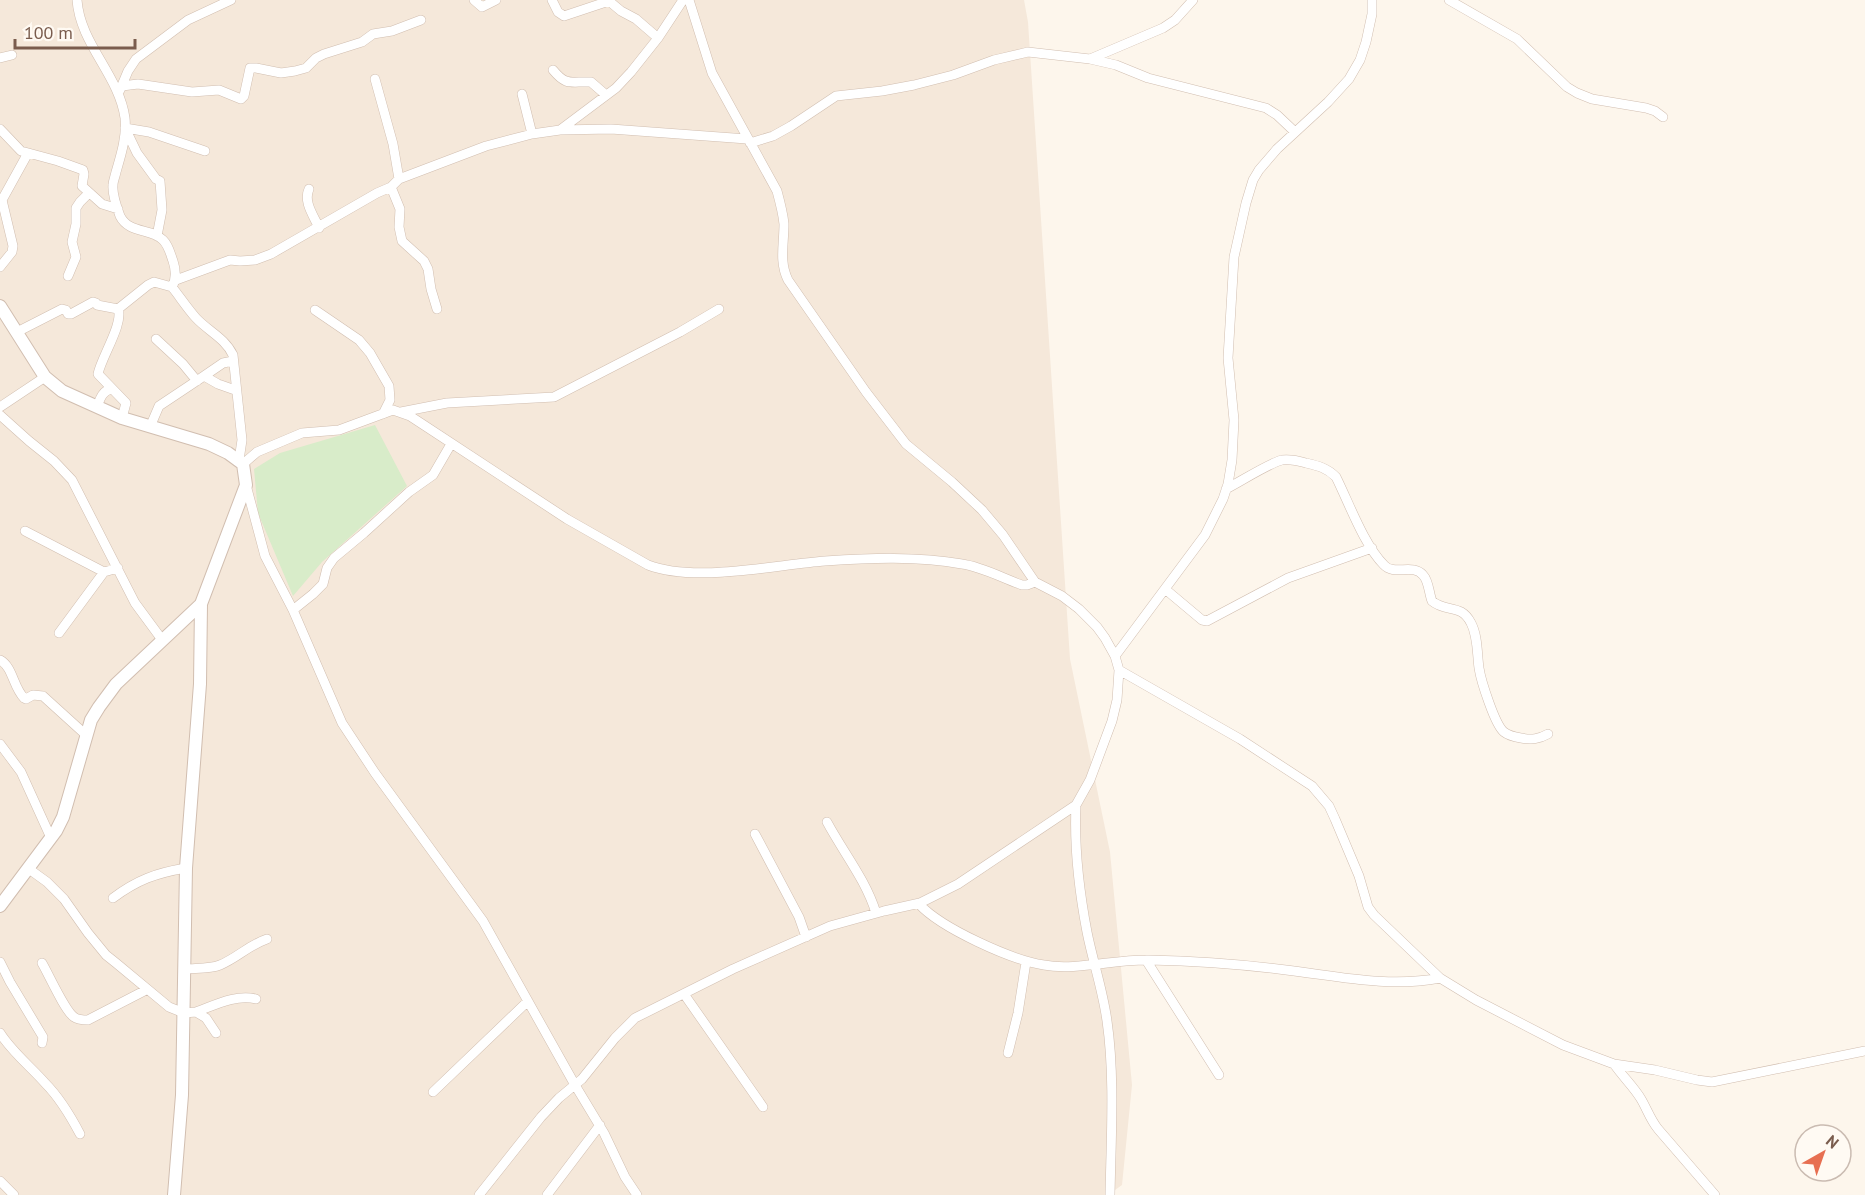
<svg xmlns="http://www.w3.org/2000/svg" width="1865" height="1195" font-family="'PT Sans',sans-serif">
<rect width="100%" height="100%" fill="#fdf6ec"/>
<path fill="#f5e8da" d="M0 0H1024L1028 22 1070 659 1110 852 1132 1085 1122 1185 1108 1195H0Z"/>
<path fill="#d8ecc9" d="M375 425 407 486 322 562 293 596 258 513 254 469 280 453Z"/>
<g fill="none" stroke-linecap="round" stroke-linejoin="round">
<g stroke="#d1beb0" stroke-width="10">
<path id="minor" d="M77 0C80 44 119 75 125 118 127 136 121 155 116 172 115 177 113 181 113 185 112 194 117 208 120 216 129 234 151 228 163 240 169 246 170 253 173 261 176 270 177 278 172 287 180 297 187 308 196 318 208 331 225 338 233 355L242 440 239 460
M474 0 482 7 496 0
M552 0 558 12 564 16 609 1 621 11 636 19 658 38
M1449 0 1517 39 1567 87 1577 93 1592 99 1646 108 1655 111 1663 117
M0 58 12 55
M1090 59 1163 28 1175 20 1193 0
M553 70C567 87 571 81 591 82L606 95
M375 79 393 144 399 179
M122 86 138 84 192 92 219 90 241 99 244 96 250 68H256L281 73 295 71 306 68 316 58 324 54 362 42 373 34 392 31 421 20
M120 90 128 71 136 59 188 20 231 0
M522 94 532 134
M125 128 149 132 205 151
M0 129 21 151 58 161 83 170 84 174 82 186 102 204 118 209
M126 130 137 153 156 179 160 181 162 210 157 236
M560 130 611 129 747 139
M750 143 773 136 791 126 836 96 882 91 914 85 953 75 994 60 1028 52 1090 59 1116 65 1148 78 1266 108 1277 115 1295 132
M391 187 400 209 399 227 402 241 424 261 428 269 431 289 437 309
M309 189C303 202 314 216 319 228
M0 267 12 252 13 246 2 200 28 153
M68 276 76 257 72 242 76 224V208L80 202 89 193
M176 280 230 260 240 261 255 260 271 254 377 193 391 187 399 179 486 146 532 134 560 130 616 88 631 72 658 38 683 0
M118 309C124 323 101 358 98 374L126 403 122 418
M315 310 359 340 370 353 389 386 390 400 383 414
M17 332 62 309 66 310 68 314H71L93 302 96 303 97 305 118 309 148 285 154 282 172 287
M156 339 183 364 197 381
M204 376 223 363 233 361
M0 407 45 377
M97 407C100 399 102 391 111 389
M401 412 447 403 554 397 680 332 719 309
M0 415 29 441 54 461 72 480 135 603 163 641
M150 427 159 406 204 376 218 384 235 390
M243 464 257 452 302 433 339 430 393 410 410 416 567 519 648 565C695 583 774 565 825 561 870 558 917 556 962 564 983 567 1002 578 1022 585H1027L1035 582
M246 485 265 556 293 610 342 723 375 773 483 921 575 1085 604 1133 625 1177 637 1195
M1226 489C1240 482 1269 463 1282 460 1290 459 1299 461 1306 463 1319 466 1327 468 1336 477 1349 503 1364 545 1384 565 1394 576 1413 563 1423 575 1429 581 1429 594 1432 601 1446 613 1461 603 1471 623 1478 636 1477 654 1479 668 1481 681 1495 725 1504 732 1509 736 1515 737 1521 738 1532 740 1539 739 1548 734
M25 531 104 572
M1165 589 1202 620 1207 621 1288 578 1372 548
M293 610 313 594 323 584 327 568 334 558 364 533 409 492 433 475 451 444
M59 633 104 572 118 568
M1115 656 1205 535 1223 499 1228 484 1232 460 1234 420 1228 358 1234 257 1246 203 1253 180 1259 170 1277 149 1328 102 1349 79 1360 60 1366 42 1372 14V0
M0 660C13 667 13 687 24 698L26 699 33 695 43 696 86 735
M1119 670 1240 739 1312 786 1329 806 1335 819 1359 876 1368 907 1374 915 1440 978 1476 1000 1563 1045 1614 1064 1655 1070 1697 1080 1712 1082 1865 1051
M0 744 21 772 51 838
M1076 805C1074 847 1079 890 1087 932 1093 962 1103 991 1107 1021 1115 1076 1111 1139 1110 1195
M827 822C843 852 866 880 876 913
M755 834 799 917 806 937
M29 869 47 882 64 899 88 933 106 955 116 963 169 1007 184 1013 196 1012 206 1018 216 1033
M113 898C137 880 156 873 186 868
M919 904C941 928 1011 960 1044 965 1075 971 1116 959 1149 960 1194 961 1240 964 1286 970 1337 976 1388 988 1440 978
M1146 960 1219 1075
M0 962 10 982 43 1037 42 1043
M42 963C49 975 65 1011 74 1017 78 1020 83 1020 88 1020L146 990
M186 969C196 968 210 969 220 965 237 958 249 945 267 939
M684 994 763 1107
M196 1012C215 1005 236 994 256 999
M0 1033C12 1052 30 1066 45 1083 60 1098 70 1115 80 1134
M1008 1053 1018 1013 1026 962
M1614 1064C1623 1077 1634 1087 1641 1099 1647 1109 1650 1119 1658 1129L1715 1195
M433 1092 528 1001
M0 1181 14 1195
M479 1195 541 1117 559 1098 582 1079 615 1038 635 1018 733 969 830 926 884 911 920 903 958 884 1076 805 1090 780 1112 721 1117 700 1119 670 1115 656 1105 638 1097 627 1079 609 1062 596 1035 582 1003 535 982 510 952 482 906 444 866 392 788 280C779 262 784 244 784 224 783 213 780 202 777 191L712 73 689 0
M547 1195 600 1125"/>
</g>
<g stroke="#d1beb0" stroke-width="14">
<path id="tertiary" d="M0 306 45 377 62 391 122 418 209 444 228 453 243 464 246 485 201 604 200 684 186 868 182 1095 174 1195
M0 906 56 831 63 817 91 720 99 707 116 684 201 604"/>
</g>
<use href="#minor" stroke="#fff" stroke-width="9"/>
<use href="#tertiary" stroke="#fff" stroke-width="12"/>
</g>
<g transform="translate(1823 1153) rotate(40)"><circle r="28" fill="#fffaf3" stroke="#cabbb1" stroke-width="1.5"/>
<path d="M0-4.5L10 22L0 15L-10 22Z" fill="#e76f51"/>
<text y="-9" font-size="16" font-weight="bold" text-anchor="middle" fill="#7a5c4d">N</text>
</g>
<path d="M15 39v9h120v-9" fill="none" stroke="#7a5c4d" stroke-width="3"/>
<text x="24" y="39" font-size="18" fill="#7a5c4d" stroke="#fffaf3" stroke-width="4.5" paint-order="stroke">100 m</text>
</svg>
